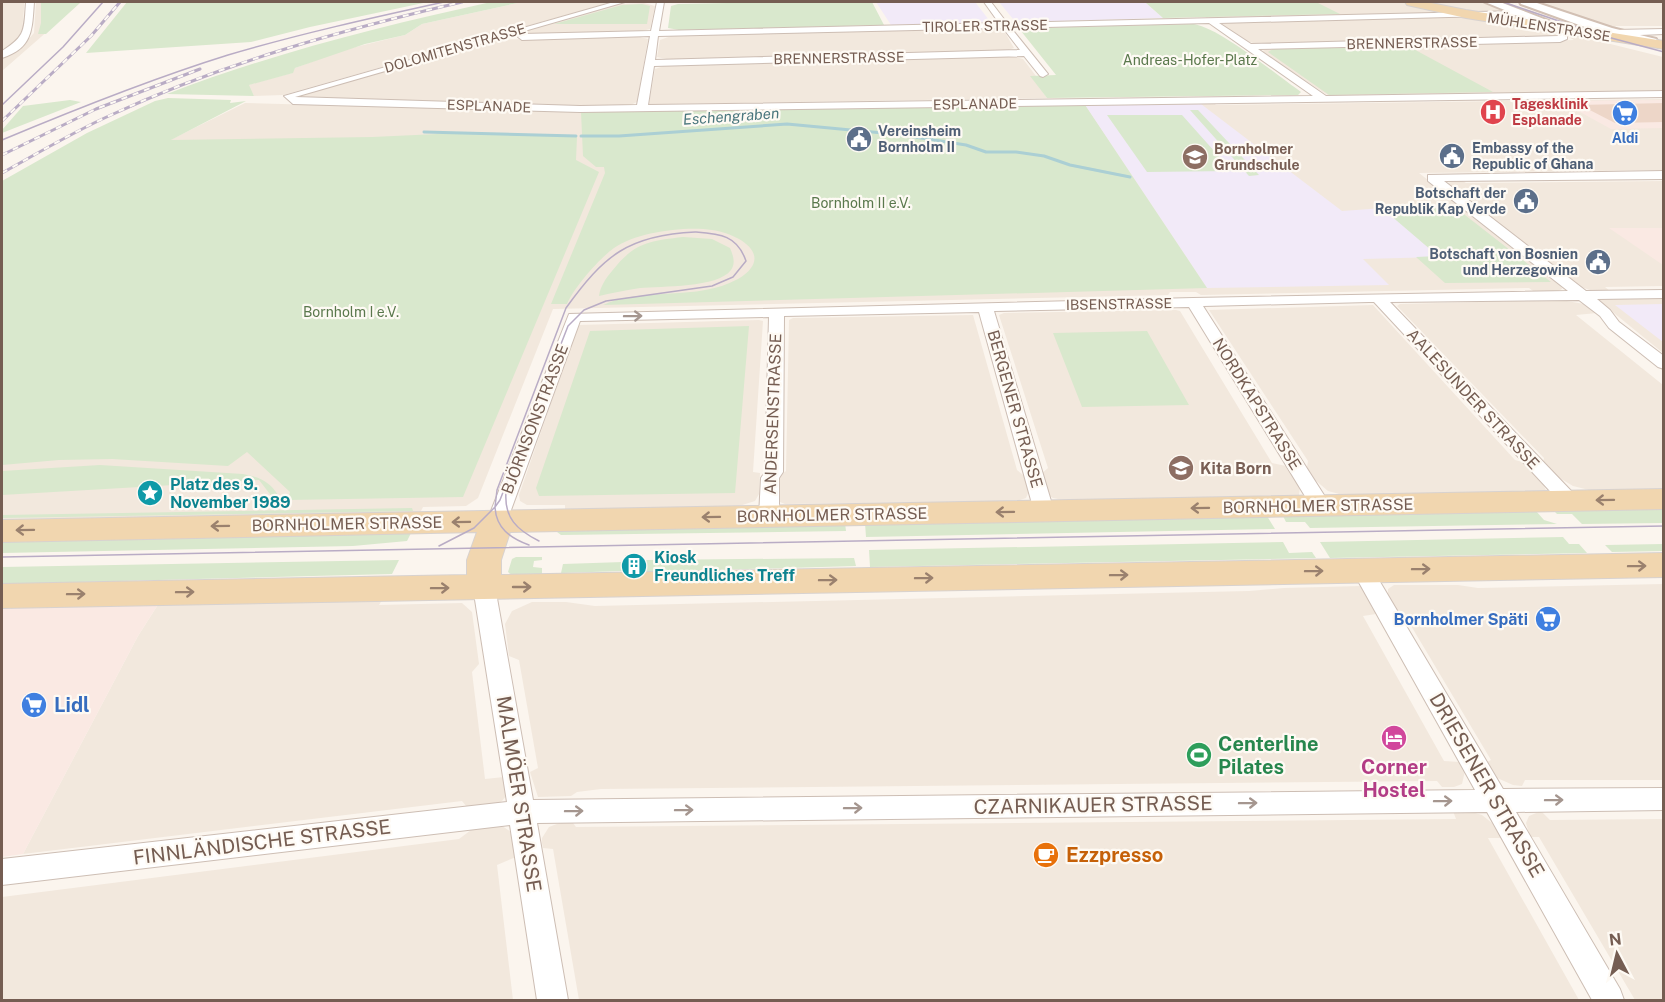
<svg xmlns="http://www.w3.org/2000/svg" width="1665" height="1002" font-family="'Public Sans',sans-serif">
<rect width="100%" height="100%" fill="#fbf5ee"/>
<path fill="#f2e8dd" d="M2 2H24V8L22 33 12 45 2 51Z
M36 2H81L2 71V58L25 43 34 33Z
M522 2H612L283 95 254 96 248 85 292 73 295 68 343 50 405 35 422 24Z
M1183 2H1400L1434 10V13L1208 19Z
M1421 2H1484L1512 12 1470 13Z
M1529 2H1663V26H1614L1625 31H1614Z
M644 3 655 6 650 29 638 32 530 35 524 31 620 4Z
M1462 16 1553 31 1557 36 1263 45 1245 41 1221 25 1229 22Z
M997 27 1003 29 1014 48 1005 51 671 60 657 57 660 40 674 35Z
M1570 34 1663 57V92L1329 96 1261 52 1268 48 1574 40 1567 36Z
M636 36 648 39 637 102 626 107 298 98 299 95 492 40Z
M1008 55 1023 59 1036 76H1031L1047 98 670 104 669 106H655L649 104 655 69 670 64Z
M1663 99V170L1419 173 1561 284 1562 289 1556 292 1536 293 1529 288 1201 295 1196 292H1170L1168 295 553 309 478 498 466 506 423 507 420 513 2 519V254L170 140 245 103 577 112 1213 102 1216 105Z
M1461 180 1466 183 1663 181V286L1605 287 1611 292H1596L1578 286 1447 183Z
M1611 297 1614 299 1663 298V353L1598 300Z
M1561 300 1584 304 1597 313 1576 315 1663 385V489L1589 490 1573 486 1558 477 1543 463 1544 458 1397 306 1400 304Z
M1373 305 1515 460 1522 462 1540 479 1547 492 1343 495 1328 491 1314 479 1307 467 1308 461 1209 310Z
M1176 310 1180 311 1272 463 1286 466 1300 487 1299 495 1297 497 1257 501 1252 496 1063 500 1053 498 1048 495 1040 475 1048 468 999 315 1004 313Z
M973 315 1017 470 1024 476 1029 491 1026 498 1017 501 785 504 780 502 778 498 777 478 786 471 789 320 793 318Z
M759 320 763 321 753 472 760 473 759 494 755 501 736 507 565 509V505H527L520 501 519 495 578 325Z
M1663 584V780H1525L1522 786 1513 785 1495 777 1485 763 1491 760 1404 614 1399 613 1388 595V589L1394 585H1458L1478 588Z
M1361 586 1376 614 1363 616 1444 761 1460 762 1465 771 1462 784 1454 787H1442L1437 781 601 789 577 792 571 796 538 797 530 772 538 768 519 660 509 656 505 624 512 611 532 602H566L595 606 1249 591 1284 588Z
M382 600 379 605 462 603 472 612 479 664 472 672 485 779 504 777 506 796 502 801 495 805 467 807 462 801 23 854 138 636 159 603Z
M1453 811H1468L1482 815 1492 823 1501 838H1488L1579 1000H579L553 849 543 848 542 843V838L549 827 570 819 576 827 1456 819Z
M1541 811 1550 820 1663 819V1000H1635L1539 837H1530L1526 823 1529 816Z
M502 826 514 834 516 857 497 865 513 1000H2V897L459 839 471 830Z"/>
<path fill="#fae9e3" d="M1663 100V128L1611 129 1560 101Z
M1609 228H1663V265Z
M159 603 138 636 23 854 2 857V607Z"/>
<path fill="#f2eaf8" d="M876 2H975L989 20 981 23 891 25Z
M999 2H1184L1147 4 1163 18 1025 22 1013 19Z
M1201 104 1342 211 1384 208 1439 257 1363 259 1389 285 1207 288 1085 105Z
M1663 304V342L1615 305Z"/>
<path fill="#d9e8cd" d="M41 2H81L46 34H38L41 23Z
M127 2H428L310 27 251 42 86 53Z
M491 2H522L422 24 405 35 365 44 295 68 293 73 249 85 254 96 167 94C273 53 382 26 491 2Z
M778 2H872L884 25 679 30 668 28 671 6 678 4Z
M1183 2H1316L1340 14 1163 18 1146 3Z
M642 4 650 6 647 24H554L622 5Z
M1194 24C1221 29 1274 73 1301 92L1298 95 1047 98 1030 76 1056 75 1021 31 1032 28Z
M1408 46 1493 92 1329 95 1268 52 1273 49Z
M168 98 231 100 230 103 246 101 171 140 372 137 459 133 577 137 576 160 599 172 463 497 288 500 290 492 247 452 228 466 112 459 59 460 2 465V181L87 133 155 101Z
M70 100 81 102 2 133V130L23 106Z
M1085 105 1207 288 603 305C645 286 696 302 738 279 776 256 740 234 712 230 685 226 637 232 614 248 599 259 575 286 567 304H551L605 173 604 167H596L583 156 581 112Z
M1190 110H1198L1259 175 1249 176Z
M1107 115H1182L1232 171 1147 172Z
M1456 208 1551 282 1445 283 1416 257 1438 256 1383 209Z
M683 237 712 239 730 248C733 255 736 263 731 270 718 288 661 286 640 288 626 290 612 293 599 296 600 287 606 278 612 271 634 243 648 241 683 237Z
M749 326 735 493 539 496 536 488 590 331Z
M1147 331 1189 405 1082 407 1053 333Z
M100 465 243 474C259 477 269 481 278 495L273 498 259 480 2 495V471Z
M412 508 413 511 2 518V515Z
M1663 508V523L1582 524 1572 514H1557L1553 510Z
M1536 511 1544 520 1557 524 1310 528 1305 522H1286L1283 516Z
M1267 516 1275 529 866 537 865 523Z
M845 523 846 531 561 535 557 532 559 529Z
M412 531 407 541 353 546 2 553V539Z
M1563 537 1569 544H1579L1587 553 1330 558 1320 542Z
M1283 542 1289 553 1312 552 1316 558 870 567 869 550Z
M1663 544V551L1612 552 1605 545Z
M516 557H542V560L534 561 533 567 542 568V574L512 575 508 572 512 559Z
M854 558 856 566 644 572 646 560Z
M399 560 392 574 2 584V567Z
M623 562 622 571 561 573 563 564Z"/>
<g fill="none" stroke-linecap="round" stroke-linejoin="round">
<path stroke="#abcfd4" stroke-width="3" d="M424 132 576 136
M889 133 966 145 986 152H1016L1044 156 1070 165 1130 177
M581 136H619L787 124 883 133"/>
</g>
<path fill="#edd6c8" d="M1664 103V122L1615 123 1580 105Z"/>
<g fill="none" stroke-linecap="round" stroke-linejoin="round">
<g stroke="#cdbeb4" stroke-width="2">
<path id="minor" d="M26 2H34C32 30 33 48 2 58V51C26 36 24 30 26 2Z
M614 2H625L295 97 580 106 637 105 650 36 522 40 518 37 522 34 651 31 657 2H664L659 31 999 23 984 2H991L1007 23 1521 11H1524V15L1219 23 1251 44 1558 36 1559 32 1565 28 1572 30 1567 35V39L1560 42 1258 49 1326 96 1664 91V97L580 112 293 104 284 96ZM1209 23 1313 96 648 105 654 66 1024 56 1040 76 1043 77 1048 74 1011 28ZM1003 28 1020 50 655 60 658 36Z
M1664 29V34L1615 36 1611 33 1615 30Z
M1664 171V179L1444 181 1586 291 1664 290V298L1597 299 1610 310 1619 322 1664 356V369L1658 367 1609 328 1600 316 1579 300 1390 302 1576 496 1579 500 1576 504H1562L1374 302H1369L1203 306 1331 506 1328 510 1321 512 1314 510 1311 506 1189 307 994 311 1054 511 1051 515 1044 517 1037 515 1034 511 979 312 784 316 783 472 779 478V516L776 520 769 522 762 520 759 516 761 478 765 472 769 317 580 321 507 521 504 526 497 527 490 526 487 521 569 314 1193 298 1568 291 1428 181V175Z
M1363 563 1370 565 1503 789 1664 788V810L1516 812 1620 989 1624 1000H1592L1487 812 537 823 568 1000H537L510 825 2 885V859L507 802 473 587 476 582 484 580 492 582 495 587 533 800 1475 790 1352 570 1356 565Z"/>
</g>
<g stroke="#d2c0b4" stroke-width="4">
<path id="secondary" d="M1485 2H1500L1549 21 1543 25 1539 24Z
M1520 2H1534L1612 28 1656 39 1658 42 1652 46 1604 34 1521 4Z"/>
</g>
<g stroke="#d8d2cf" stroke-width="2">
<path id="primary" d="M1405 2H1426L1466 10 1664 41V49L1466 18 1407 5Z
M1664 489V509L510 532 501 560V575L1664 553V577L2 608V584L467 575V560L477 532 2 542V520Z"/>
</g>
<use href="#minor" fill="#fff" fill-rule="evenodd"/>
<use href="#secondary" fill="#fff" fill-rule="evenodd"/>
<use href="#primary" fill="#f1d6af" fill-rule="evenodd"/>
<path stroke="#b9acc5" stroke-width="1.5" d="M1503 2 1600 35 1664 52
M2 105 63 47 103 2
M2 140C76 109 151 79 228 55 299 34 371 18 444 2
M695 232C720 234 737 235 746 261L733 277 712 286 606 301 584 310 568 326 500 500 495 507 497 490 566 308C604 255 629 235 695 232Z
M506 492C504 518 517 530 539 541
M495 507C496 528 510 538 529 545
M439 546 474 528 495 507
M2 557 1664 526"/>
<g stroke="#b9acc5" stroke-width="3">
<path id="rail" d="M2 121 91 36 120 2
M2 155 96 109 200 69
M2 173C38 153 73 132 111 115 223 63 342 30 462 2"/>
</g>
<use href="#rail" stroke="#fefaf4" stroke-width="2" stroke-dasharray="6" stroke-linecap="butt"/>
</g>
<defs><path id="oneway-shaft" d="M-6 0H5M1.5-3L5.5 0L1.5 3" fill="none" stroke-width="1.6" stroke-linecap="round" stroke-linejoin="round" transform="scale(1.5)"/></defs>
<g stroke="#a5968f">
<use href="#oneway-shaft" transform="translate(633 316) rotate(-1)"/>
<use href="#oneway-shaft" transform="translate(1554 800) rotate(-1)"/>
<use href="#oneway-shaft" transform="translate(1443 801) rotate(-1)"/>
<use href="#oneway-shaft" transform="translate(1248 803) rotate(-1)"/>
<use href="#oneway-shaft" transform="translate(853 808) rotate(-1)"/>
<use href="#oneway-shaft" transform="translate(684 810) rotate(-1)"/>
<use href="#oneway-shaft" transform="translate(574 811) rotate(-1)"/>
</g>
<g stroke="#9a816e">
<use href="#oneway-shaft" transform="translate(1605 500) rotate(179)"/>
<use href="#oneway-shaft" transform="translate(1200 508) rotate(179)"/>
<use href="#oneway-shaft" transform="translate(1005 512) rotate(179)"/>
<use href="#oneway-shaft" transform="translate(711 517) rotate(179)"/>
<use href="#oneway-shaft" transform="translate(461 522) rotate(179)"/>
<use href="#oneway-shaft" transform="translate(220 526) rotate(179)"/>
<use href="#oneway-shaft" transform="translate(25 530) rotate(179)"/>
<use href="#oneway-shaft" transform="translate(1637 566) rotate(-1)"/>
<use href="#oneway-shaft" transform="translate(1421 569) rotate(-1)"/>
<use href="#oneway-shaft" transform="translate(1314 571) rotate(-1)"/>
<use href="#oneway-shaft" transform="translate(1119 575) rotate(-1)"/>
<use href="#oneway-shaft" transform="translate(924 578) rotate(-1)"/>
<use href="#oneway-shaft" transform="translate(828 580) rotate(-1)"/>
<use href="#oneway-shaft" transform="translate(522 587)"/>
<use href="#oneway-shaft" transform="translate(440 588) rotate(-1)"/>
<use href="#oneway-shaft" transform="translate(185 592) rotate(-1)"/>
<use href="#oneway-shaft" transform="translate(76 594) rotate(-1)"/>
</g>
<defs>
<g id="hospital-disc" transform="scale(1.35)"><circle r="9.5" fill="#e0444e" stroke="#fefaf4"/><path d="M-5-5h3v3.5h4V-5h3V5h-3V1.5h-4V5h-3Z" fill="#fff"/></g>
<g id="supermarket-disc" transform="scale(1.35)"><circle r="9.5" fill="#3f7fe0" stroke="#fefaf4"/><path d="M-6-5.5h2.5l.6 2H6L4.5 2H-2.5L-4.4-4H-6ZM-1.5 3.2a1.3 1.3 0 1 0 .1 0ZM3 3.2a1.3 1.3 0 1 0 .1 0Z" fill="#fff"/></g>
<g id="civic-disc" transform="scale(1.35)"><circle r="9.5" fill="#5c6f8a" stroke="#fefaf4"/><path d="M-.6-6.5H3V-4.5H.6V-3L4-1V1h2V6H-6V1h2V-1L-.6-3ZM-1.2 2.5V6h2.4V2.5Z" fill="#fff"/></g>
<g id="school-disc" transform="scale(1.35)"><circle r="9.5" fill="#8d6e63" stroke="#fefaf4"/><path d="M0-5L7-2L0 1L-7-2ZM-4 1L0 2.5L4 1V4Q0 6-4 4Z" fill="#fff"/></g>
<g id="sight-disc" transform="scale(1.35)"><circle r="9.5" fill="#0f9aa8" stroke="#fefaf4"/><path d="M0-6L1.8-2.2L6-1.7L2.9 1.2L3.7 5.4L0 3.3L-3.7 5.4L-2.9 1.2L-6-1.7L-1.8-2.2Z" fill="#fff"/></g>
<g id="building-disc" transform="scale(1.35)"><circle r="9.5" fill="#0f9aa8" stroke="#fefaf4"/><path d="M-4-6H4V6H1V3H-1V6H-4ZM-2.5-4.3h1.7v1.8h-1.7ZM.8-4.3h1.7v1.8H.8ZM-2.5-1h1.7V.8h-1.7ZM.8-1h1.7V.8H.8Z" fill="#fff"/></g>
<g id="hotel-disc" transform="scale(1.35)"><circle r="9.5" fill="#d1479c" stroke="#fefaf4"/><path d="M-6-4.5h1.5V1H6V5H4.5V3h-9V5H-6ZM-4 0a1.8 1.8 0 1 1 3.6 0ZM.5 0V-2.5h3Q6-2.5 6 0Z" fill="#fff"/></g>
<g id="stadium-disc" transform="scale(1.35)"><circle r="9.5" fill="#2e9e5b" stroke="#fefaf4"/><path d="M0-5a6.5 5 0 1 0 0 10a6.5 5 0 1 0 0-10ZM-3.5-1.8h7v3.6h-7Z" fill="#fff"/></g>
<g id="cafe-disc" transform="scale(1.35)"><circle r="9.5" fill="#e8710a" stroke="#fefaf4"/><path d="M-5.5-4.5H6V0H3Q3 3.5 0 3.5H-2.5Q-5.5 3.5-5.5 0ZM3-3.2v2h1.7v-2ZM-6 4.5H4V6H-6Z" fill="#fff"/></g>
</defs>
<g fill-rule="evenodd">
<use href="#hospital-disc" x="1493" y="112"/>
<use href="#supermarket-disc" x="1625" y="113"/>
<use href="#civic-disc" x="859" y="139"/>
<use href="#civic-disc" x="1452" y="156"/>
<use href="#school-disc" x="1195" y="157"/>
<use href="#civic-disc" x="1526" y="201"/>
<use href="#civic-disc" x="1598" y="262"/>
<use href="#school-disc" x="1181" y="468"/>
<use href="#sight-disc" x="150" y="493"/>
<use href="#building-disc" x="634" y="566"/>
<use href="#supermarket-disc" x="1548" y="619"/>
<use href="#supermarket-disc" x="34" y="705"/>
<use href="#hotel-disc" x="1394" y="738"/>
<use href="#stadium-disc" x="1199" y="755"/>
<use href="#cafe-disc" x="1046" y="855"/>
</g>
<g text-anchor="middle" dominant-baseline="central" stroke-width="4.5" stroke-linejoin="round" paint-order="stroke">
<g font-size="14" fill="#755d52" stroke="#fefaf4">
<text transform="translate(985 26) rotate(-1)">TIROLER STRASSE</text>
<text transform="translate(1549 27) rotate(9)">MÜHLENSTRASSE</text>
<text transform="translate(1412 43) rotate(-1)">BRENNERSTRASSE</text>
<text transform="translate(455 48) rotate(-16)">DOLOMITENSTRASSE</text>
<text transform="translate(839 58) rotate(-1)">BRENNERSTRASSE</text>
<text transform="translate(975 104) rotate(-1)">ESPLANADE</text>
<text transform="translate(489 106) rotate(2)">ESPLANADE</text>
<text transform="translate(1119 304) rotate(-1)">IBSENSTRASSE</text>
</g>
<g font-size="14" fill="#5a784c" stroke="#fefaf4">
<text x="1190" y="60">Andreas-Hofer-Platz</text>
<text x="861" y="203">Bornholm II e.V.</text>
<text x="351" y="312">Bornholm I e.V.</text>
</g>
<g font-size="14" font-weight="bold" fill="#be3a42" stroke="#fefaf4" text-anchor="start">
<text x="1512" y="104">Tagesklinik<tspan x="1512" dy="16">Esplanade</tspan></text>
</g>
<g font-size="14" font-weight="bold" fill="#4e5e75" stroke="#fefaf4" text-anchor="start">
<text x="878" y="131">Vereinsheim<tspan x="878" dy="16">Bornholm II</tspan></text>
<text x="1472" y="148">Embassy of the<tspan x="1472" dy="16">Republic of Ghana</tspan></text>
<text x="1506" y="193" text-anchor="end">Botschaft der<tspan x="1506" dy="16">Republik Kap Verde</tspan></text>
<text x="1578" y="254" text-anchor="end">Botschaft von Bosnien<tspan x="1578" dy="16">und Herzegowina</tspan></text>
</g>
<g font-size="14" font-weight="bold" fill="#366cbe" stroke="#fefaf4">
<text x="1625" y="138">Aldi</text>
</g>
<g font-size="14" font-weight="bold" fill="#785e54" stroke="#fefaf4" text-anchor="start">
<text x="1214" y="149">Bornholmer<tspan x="1214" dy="16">Grundschule</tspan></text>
</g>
<g font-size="15" font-style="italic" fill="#4b777e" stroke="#fefaf4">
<text transform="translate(731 116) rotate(-4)">Eschengraben</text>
</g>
<g font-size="16" fill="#755d52" stroke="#fefaf4">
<text transform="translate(1473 399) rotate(47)">AALESUNDER STRASSE</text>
<text transform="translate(1257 404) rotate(58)">NORDKAPSTRASSE</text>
<text transform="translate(1015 409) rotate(74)">BERGENER STRASSE</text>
<text transform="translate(773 414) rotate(-88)">ANDERSENSTRASSE</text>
<text transform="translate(535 419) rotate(-69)">BJÖRNSONSTRASSE</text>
<text transform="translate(1318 506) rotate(-1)">BORNHOLMER STRASSE</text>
<text transform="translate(832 515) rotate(-1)">BORNHOLMER STRASSE</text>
<text transform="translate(347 524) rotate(-1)">BORNHOLMER STRASSE</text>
</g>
<g font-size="16" font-weight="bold" fill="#785e54" stroke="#fefaf4" text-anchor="start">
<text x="1200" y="468">Kita Born</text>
</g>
<g font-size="16" font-weight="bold" fill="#0d838f" stroke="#fefaf4" text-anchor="start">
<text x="170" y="484">Platz des 9.<tspan x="170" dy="18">November 1989</tspan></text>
<text x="654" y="557">Kiosk<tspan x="654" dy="18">Freundliches Treff</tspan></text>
</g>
<g font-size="16" font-weight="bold" fill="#366cbe" stroke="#fefaf4" text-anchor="end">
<text x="1528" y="619">Bornholmer Späti</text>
</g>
<g font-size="20" font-weight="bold" fill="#366cbe" stroke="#fefaf4" text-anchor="start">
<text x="54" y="705">Lidl</text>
</g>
<g font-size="20" font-weight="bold" fill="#27864d" stroke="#fefaf4" text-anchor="start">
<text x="1218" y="744">Centerline<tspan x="1218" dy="23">Pilates</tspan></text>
</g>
<g font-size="20" font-weight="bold" fill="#b23c85" stroke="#fefaf4">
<text x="1394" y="767">Corner<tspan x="1394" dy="23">Hostel</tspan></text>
</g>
<g font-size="20" fill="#755d52" stroke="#fefaf4">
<text transform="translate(1487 785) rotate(60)">DRIESENER STRASSE</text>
<text transform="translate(519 794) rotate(81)">MALMÖER STRASSE</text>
<text transform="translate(1093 805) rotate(-1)">CZARNIKAUER STRASSE</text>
<text transform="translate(262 842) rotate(-7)">FINNLÄNDISCHE STRASSE</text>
</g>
<g font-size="20" font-weight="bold" fill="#c56008" stroke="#fefaf4" text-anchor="start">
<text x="1066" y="855">Ezzpresso</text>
</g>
</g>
<rect width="1665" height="1002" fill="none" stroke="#755d52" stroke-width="6"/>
<g transform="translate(1617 954) rotate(353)" stroke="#fefaf4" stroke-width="4.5" paint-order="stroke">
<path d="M0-4.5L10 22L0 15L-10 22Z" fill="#755d52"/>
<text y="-9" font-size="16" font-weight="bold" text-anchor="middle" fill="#755d52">N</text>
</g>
</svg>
